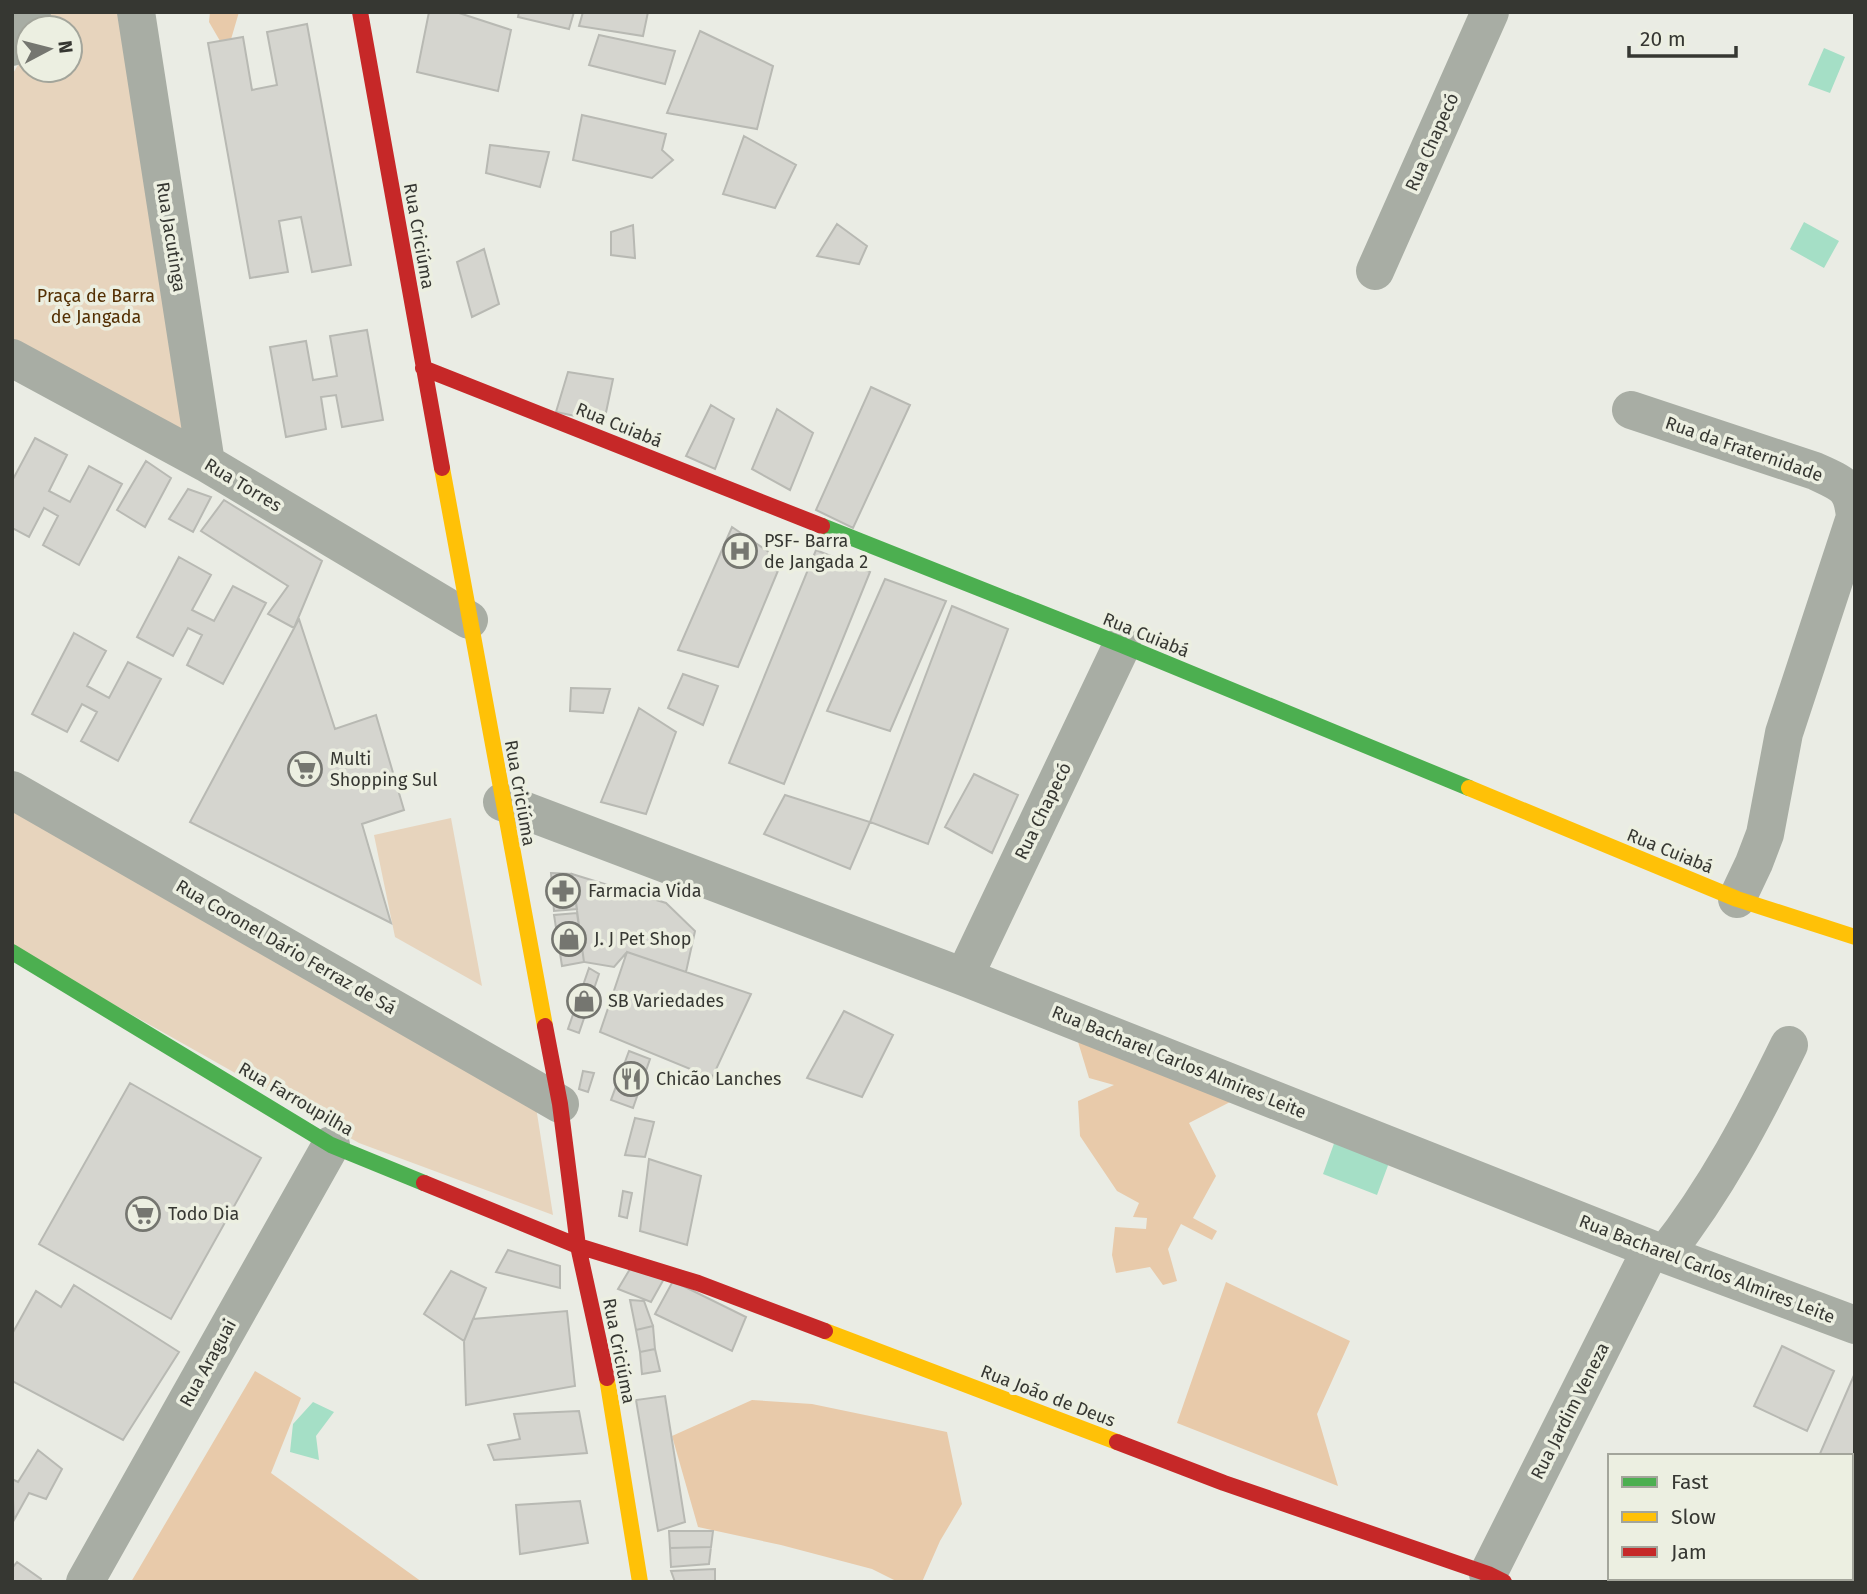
<svg xmlns="http://www.w3.org/2000/svg" width="1867" height="1594" font-family="'Fira Sans',sans-serif">
<rect width="100%" height="100%" fill="#eaece4"/>
<path fill="#e7d4bd" d="M49 12H135L207 468 12 359V75L28 48V70H70V28H40Z
M12 784 533 1088 553 1215 359 1143 12 947Z
M451 818 482 986 395 937 374 835Z"/>
<path fill="#e8caaa" d="M210 12H239L227 53 209 22Z
M1075 1032 1236 1099 1189 1123 1216 1176 1193 1218 1217 1231 1212 1240 1181 1224 1168 1249 1177 1281 1163 1285 1150 1267 1116 1273 1112 1255 1115 1227 1146 1229 1147 1218 1133 1217 1139 1203 1117 1191 1080 1136 1078 1101 1114 1085 1089 1078Z
M1226 1282 1350 1341 1317 1414 1338 1486 1177 1423Z
M255 1371 301 1398 271 1473 422 1582H131Z
M752 1400 812 1404 947 1432 962 1504 940 1541 922 1582H898L872 1569 781 1545 698 1527 672 1436Z"/>
<path fill="#a5dfc6" d="M1824 48 1845 57 1830 93 1808 85Z
M1804 222 1839 241 1824 268 1790 249Z
M1336 1138 1390 1160 1377 1195 1323 1174Z
M313 1402 334 1412 316 1436 319 1460 290 1452 293 1424Z"/>
<path fill="#d5d5cf" stroke="#b8b9b3" stroke-width="2" d="M429 12H456L511 30 498 91 417 72Z
M519 12H574L569 29 518 17Z
M583 12H648L643 36 579 26Z
M307 24 351 265 312 272 301 217 279 221 288 272 250 278 208 43 243 37 252 90 277 85 267 32Z
M700 31 773 66 757 129 667 113Z
M599 35 675 51 665 84 589 65Z
M582 115 666 134 662 150 673 160 652 178 573 160Z
M744 136 796 165 775 208 723 194Z
M490 145 549 152 540 187 486 173Z
M837 224 867 246 859 264 817 256Z
M633 225 635 258 611 255V232Z
M484 249 499 304 472 317 457 262Z
M367 330 383 420 342 427 336 395 321 397 326 429 286 437 270 347 306 341 313 380 337 376 330 336Z
M568 372 613 379 604 422 556 412Z
M871 387 910 405 853 528 816 510Z
M711 405 734 419 715 469 686 456Z
M777 409 813 433 790 490 752 469Z
M35 438 67 455 49 491 70 502 89 466 122 484 79 565 43 545 58 516 44 508 29 537 12 528V481Z
M146 461 171 478 145 527 117 510Z
M188 489 211 497 193 532 169 519Z
M224 500 322 561 294 628 268 614 288 586 201 531Z
M732 527 782 561 738 667 678 650Z
M816 550 870 572 784 784 729 763Z
M179 557 211 575 192 610 214 621 233 586 266 603 223 684 187 665 202 635 188 628 173 656 137 637Z
M885 579 946 601 890 731 827 711Z
M952 606 1008 629 928 844 870 822Z
M299 619 335 729 376 715 404 810 362 824 391 923 190 822Z
M74 633 106 651 87 686 109 698 128 662 161 679 118 761 81 741 97 712 82 704 67 732 32 714Z
M683 674 718 686 703 725 668 708Z
M571 688 610 689 603 713 570 711Z
M639 708 676 732 646 814 601 802Z
M974 774 1018 795 992 853 945 827Z
M785 795 870 822 850 869 764 834Z
M551 873 572 874 577 909 554 911Z
M572 874 666 903 695 931 686 972 627 952 614 967 584 962Z
M577 913 584 962 562 966 554 915Z
M627 952 751 994 712 1078 600 1032Z
M589 968 599 974 579 1033 568 1029Z
M844 1011 893 1035 862 1097 807 1078Z
M629 1051 650 1059 633 1108 611 1100Z
M583 1071 594 1073 588 1092 579 1089Z
M130 1083 261 1158 171 1319 39 1244Z
M635 1118 654 1122 645 1157 625 1155Z
M649 1159 701 1176 687 1245 640 1231Z
M623 1191 632 1193 627 1218 619 1216Z
M508 1250 560 1266V1288L496 1272Z
M633 1264 665 1277 651 1302 618 1289Z
M451 1271 486 1288 464 1341 424 1314Z
M673 1281 746 1317 732 1351 655 1314Z
M74 1285 179 1352 123 1440 12 1381V1334L36 1291 61 1307Z
M630 1300 644 1301 653 1326 636 1330Z
M567 1311 575 1386 466 1405 464 1341 473 1319Z
M653 1326 655 1349 640 1352 636 1330Z
M1782 1346 1834 1371 1807 1431 1754 1406Z
M655 1349 660 1371 642 1374 640 1352Z
M1855 1373V1487L1851 1485V1456H1819Z
M665 1396 685 1522 658 1531 636 1400Z
M579 1411 587 1453 494 1460 488 1445 520 1439 514 1414Z
M38 1450 62 1469 46 1499 29 1493 14 1520 12 1479 18 1482Z
M580 1501 588 1543 520 1554 516 1505Z
M669 1531H713L711 1547 670 1548Z
M711 1547 709 1564 671 1567 670 1548Z
M17 1562 41 1579 40 1582H12V1568Z
M1851 1568 1855 1570V1582H1837L1839 1578H1851Z
M715 1569V1582H675L671 1571Z
M1803 1578H1839L1837 1582H1801Z"/>
<g fill="none" stroke-linecap="round" stroke-linejoin="round">
<path stroke="#a8ada4" stroke-width="38" d="M136 12 206 463
M12 47 32 12
M1375 271 1490 12
M12 358 206 463 469 620
M1631 410 1815 471C1842 484 1852 485 1855 517L1784 733 1765 834 1754 863 1737 899
M12 790 560 1104
M502 802 964 977 1651 1249 1855 1325
M964 977 1122 645
M1665 1254C1716 1189 1753 1119 1789 1045
M1488 1574 1651 1249
M85 1582 331 1145"/>
<path stroke="#4caf50" stroke-width="16" d="M822 526 1122 645 1469 788
M12 952 331 1145 424 1183"/>
<path stroke="#ffc107" stroke-width="16" d="M442 468 545 1026
M1469 788 1737 899 1855 937
M825 1331 1117 1442
M607 1378 640 1582"/>
<path stroke="#c62828" stroke-width="16" d="M360 12 442 468
M423 368 822 526
M545 1026 560 1104 578 1246 607 1378
M424 1183 578 1246 698 1283 825 1331
M1117 1442 1224 1483 1488 1574 1504 1582"/>
</g>
<defs>
<g id="hospital-ring" transform="scale(1.75)"><circle r="9.5" fill="#ecefe1" stroke="#757670" stroke-width="1.5"/><path d="M-5-5h3v3.5h4V-5h3V5h-3V1.5h-4V5h-3Z" fill="#757670"/></g>
<g id="supermarket-ring" transform="scale(1.75)"><circle r="9.5" fill="#ecefe1" stroke="#757670" stroke-width="1.5"/><path d="M-6-5.5h2.5l.6 2H6L4.5 2H-2.5L-4.4-4H-6ZM-1.5 3.2a1.3 1.3 0 1 0 .1 0ZM3 3.2a1.3 1.3 0 1 0 .1 0Z" fill="#757670"/></g>
<g id="pharmacy-ring" transform="scale(1.75)"><circle r="9.5" fill="#ecefe1" stroke="#757670" stroke-width="1.5"/><path d="M-2-6h4v4h4v4h-4v4h-4v-4h-4v-4h4Z" fill="#757670"/></g>
<g id="shop-ring" transform="scale(1.75)"><circle r="9.5" fill="#ecefe1" stroke="#757670" stroke-width="1.5"/><path d="M-5-2.5h2.3a2.7 3.5 0 0 1 5.4 0H5L5.5 6h-11ZM-1.5-2.5h3a1.5 2.3 0 0 0-3 0Z" fill="#757670"/></g>
<g id="restaurant-ring" transform="scale(1.75)"><circle r="9.5" fill="#ecefe1" stroke="#757670" stroke-width="1.5"/><path d="M-5-6h1v4h1v-4h1v4h1v-4h1v5L-1.5 .5V6h-2V.5L-5-1ZM5-6V6H3V1.5H1.5Q1.5-4 5-6Z" fill="#757670"/></g>
</defs>
<g fill-rule="evenodd">
<use href="#hospital-ring" x="740" y="551"/>
<use href="#supermarket-ring" x="305" y="769"/>
<use href="#pharmacy-ring" x="563" y="891"/>
<use href="#shop-ring" x="569" y="939"/>
<use href="#shop-ring" x="584" y="1001"/>
<use href="#restaurant-ring" x="631" y="1079"/>
<use href="#supermarket-ring" x="143" y="1214"/>
</g>
<g text-anchor="middle" dominant-baseline="central" stroke-width="7" stroke-linejoin="round" paint-order="stroke">
<g font-size="18" fill="#363732" stroke="#ecefe1">
<text transform="translate(1432 142) rotate(-66)">Rua Chapecó</text>
<text transform="translate(419 236) rotate(80)">Rua Criciúma</text>
<text transform="translate(171 237) rotate(81)">Rua Jacutinga</text>
<text transform="translate(619 425) rotate(22)">Rua Cuiabá</text>
<text transform="translate(1744 449) rotate(19)">Rua da Fraternidade</text>
<text transform="translate(243 485) rotate(31)">Rua Torres</text>
<text transform="translate(1146 635) rotate(22)">Rua Cuiabá</text>
<text transform="translate(520 793) rotate(80)">Rua Criciúma</text>
<text transform="translate(1043 811) rotate(-64)">Rua Chapecó</text>
<text transform="translate(1670 851) rotate(22)">Rua Cuiabá</text>
<text transform="translate(286 947) rotate(30)">Rua Coronel Dário Ferraz de Sá</text>
<text transform="translate(1179 1062) rotate(22)">Rua Bacharel Carlos Almires Leite</text>
<text transform="translate(296 1099) rotate(30)">Rua Farroupilha</text>
<text transform="translate(1707 1269) rotate(21)">Rua Bacharel Carlos Almires Leite</text>
<text transform="translate(619 1351) rotate(79)">Rua Criciúma</text>
<text transform="translate(208 1363) rotate(-61)">Rua Araguai</text>
<text transform="translate(1048 1396) rotate(21)">Rua João de Deus</text>
<text transform="translate(1570 1411) rotate(-63)">Rua Jardim Veneza</text>
</g>
<g font-size="18" fill="#532f03" stroke="#ecefe1">
<text x="96" y="296">Praça de Barra<tspan x="96" dy="21">de Jangada</tspan></text>
</g>
<g font-size="18" fill="#363732" stroke="#ecefe1" text-anchor="start">
<text x="764" y="541">PSF- Barra<tspan x="764" dy="21">de Jangada 2</tspan></text>
<text x="330" y="759">Multi<tspan x="330" dy="21">Shopping Sul</tspan></text>
<text x="588" y="891">Farmacia Vida</text>
<text x="594" y="939">J. J Pet Shop</text>
<text x="608" y="1001">SB Variedades</text>
<text x="656" y="1079">Chicão Lanches</text>
<text x="168" y="1214">Todo Dia</text>
</g>
</g>
<rect width="1867" height="1594" fill="none" stroke="#363732" stroke-width="28"/>
<rect x="1608" y="1454" width="245" height="126" fill="#ecefe1" stroke="#a3a59b" stroke-width="2"/>
<rect x="1622" y="1477" width="35" height="10" fill="#4caf50" stroke="#a3a59b" stroke-width="2"/>
<text x="1671" y="1489" font-size="21" fill="#363732">Fast</text>
<rect x="1622" y="1512" width="35" height="10" fill="#ffc107" stroke="#a3a59b" stroke-width="2"/>
<text x="1671" y="1524" font-size="21" fill="#363732">Slow</text>
<rect x="1622" y="1547" width="35" height="10" fill="#c62828" stroke="#a3a59b" stroke-width="2"/>
<text x="1671" y="1559" font-size="21" fill="#363732">Jam</text>
<g transform="translate(49 49) rotate(83)"><circle r="33" fill="#ecefe1" stroke="#a3a59b" stroke-width="2"/>
<path d="M0-5L12 26L0 18L-12 26Z" fill="#757670"/>
<text y="-10" font-size="19" font-weight="bold" text-anchor="middle" fill="#363732">N</text>
</g>
<path d="M1629 46v10h107v-10" fill="none" stroke="#363732" stroke-width="3.5"/>
<text x="1640" y="46" font-size="21" fill="#363732" stroke="#ecefe1" stroke-width="5" paint-order="stroke">20 m</text>
</svg>
